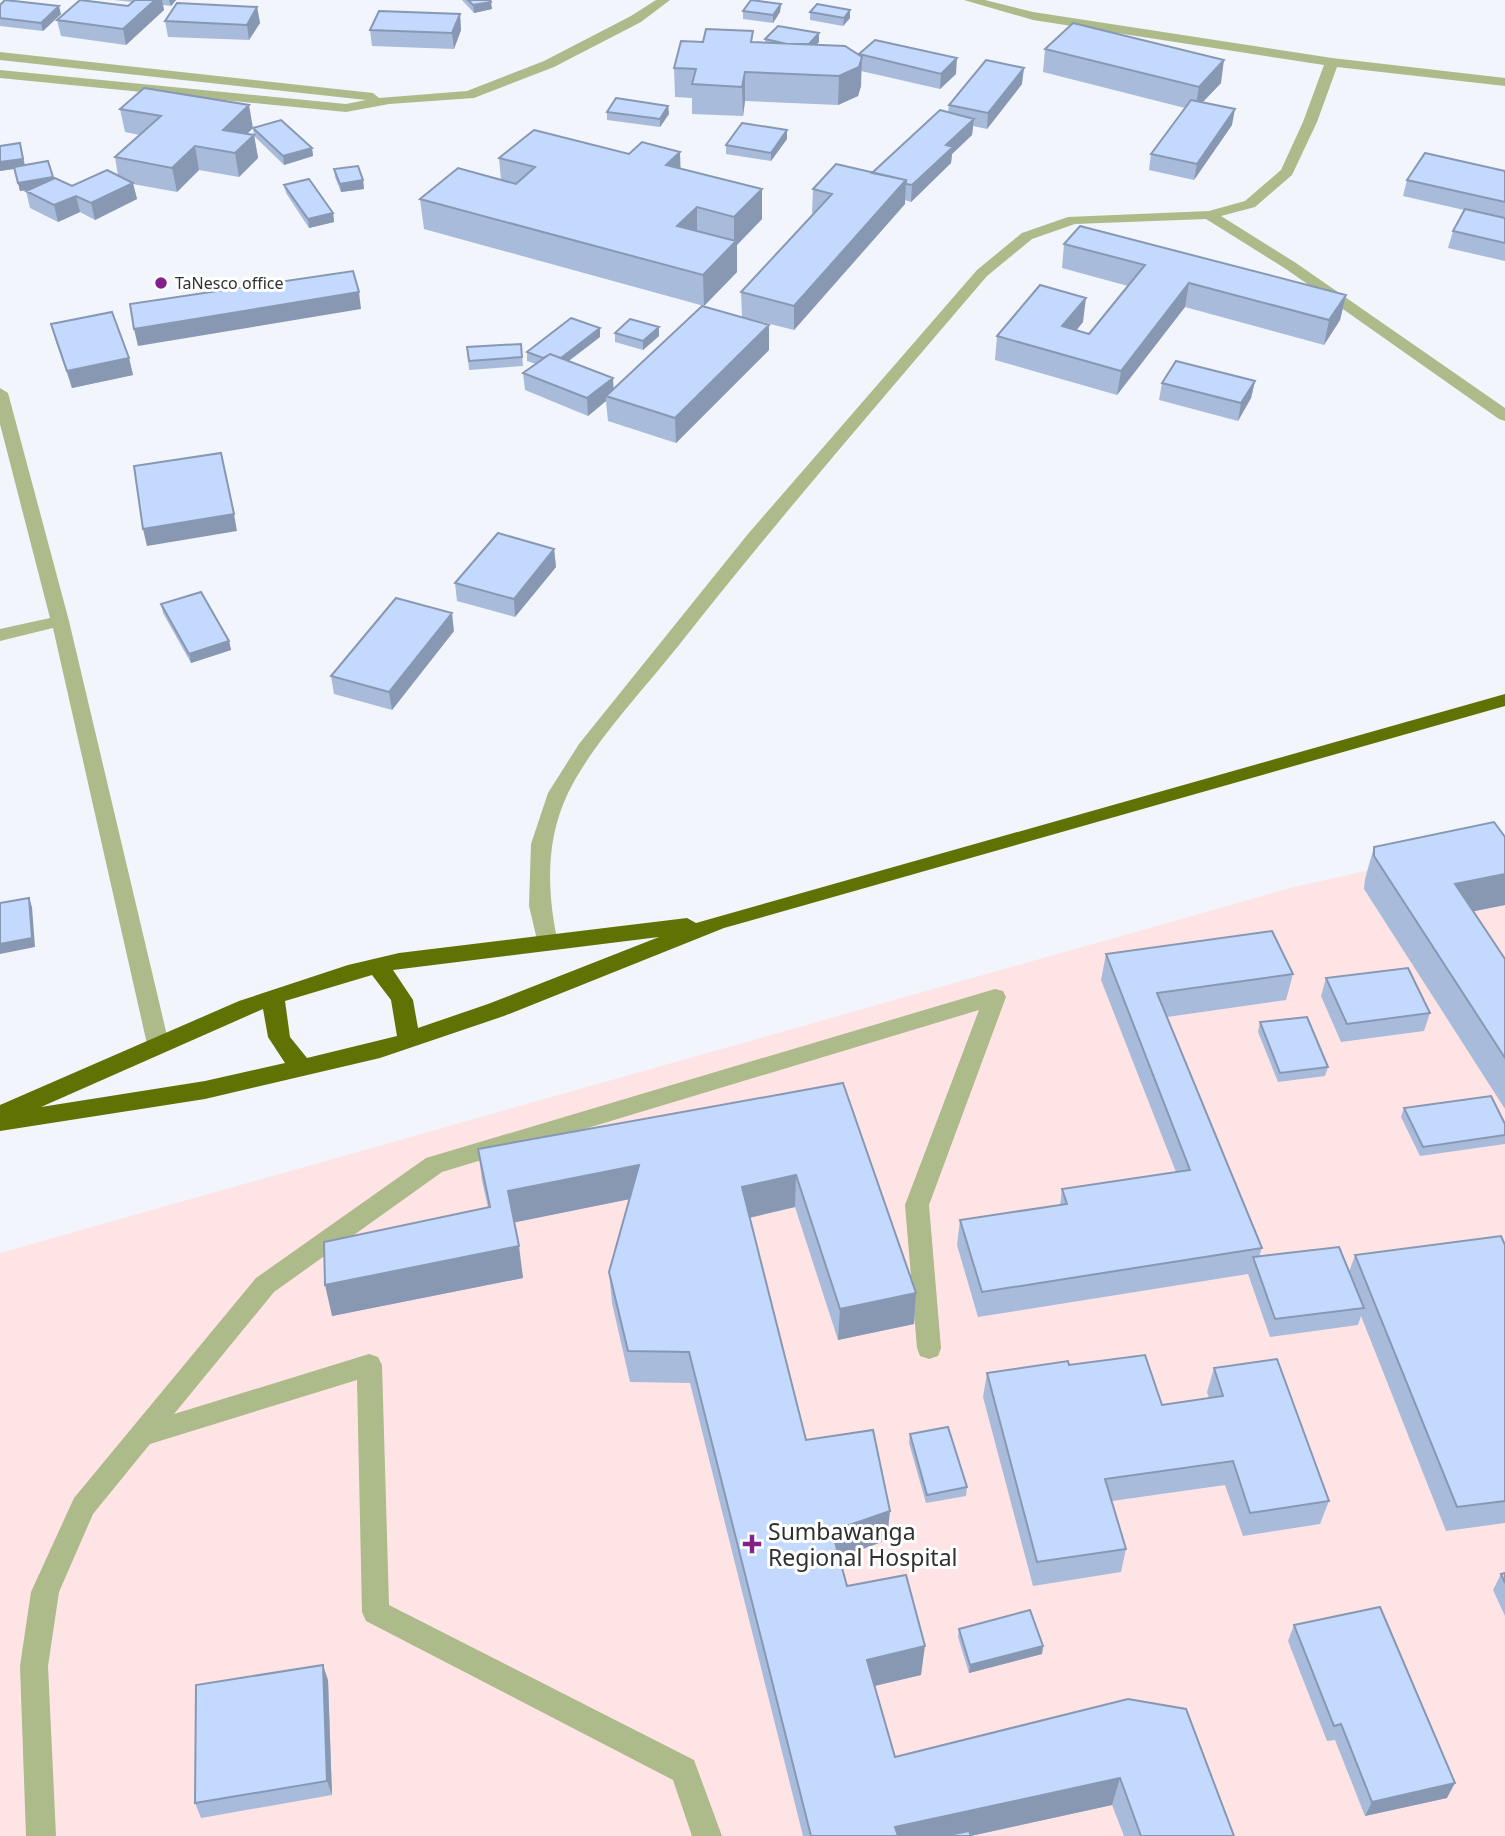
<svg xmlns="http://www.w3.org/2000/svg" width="1505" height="1836" font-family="'Noto Sans',sans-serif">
<rect width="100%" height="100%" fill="#f2f5fb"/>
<path fill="#ffe4e6" d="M1505 840V1836H0V1253L1294 887Z"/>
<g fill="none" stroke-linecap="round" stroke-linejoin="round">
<path fill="#adba89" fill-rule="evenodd" d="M656 0H670L641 22 554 67 474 98 389 104 346 112 0 78V70L346 104 366 100 0 60V52L373 93 379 98 467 91 544 61 631 16Z
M964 0H985L1033 12 1332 58 1505 78V86L1337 67 1317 122 1292 175 1255 207 1221 216 1296 263 1505 408V421L1499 419 1286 269 1206 219 1075 224 1032 239 987 276C883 398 778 519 679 645 645 688 591 745 568 793 545 841 547 893 558 943L555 948 547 951 539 948 529 906 531 844 548 793 579 744 748 534 977 270 1022 233 1068 217 1209 211 1245 201 1281 170 1303 122 1324 65 1033 20Z
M0 388 8 393 69 621 169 1044 166 1050 158 1052 150 1050 147 1044 53 628 0 641V629L50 618 0 424Z
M995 989 1003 991 1006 997 929 1205 941 1348 938 1356 929 1359 920 1356 917 1348 905 1205 979 1010 442 1172 274 1292 174 1414 369 1354 378 1357 382 1365 389 1605 694 1760 722 1836H692L673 1780 366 1621 362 1612 357 1380 150 1444 93 1514 59 1592 48 1666 56 1836H26L20 1666 31 1592 74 1498 256 1278 426 1158Z"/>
<path fill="#607203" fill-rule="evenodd" d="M1505 694V706L724 928 504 1016 380 1058 205 1099 0 1131V1105L239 1001 348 965 399 953 687 918 696 923ZM659 937 488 1004 418 1028 413 1000 393 970ZM372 975 391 1000 397 1036 307 1058 290 1037 285 1001ZM263 1009 268 1037 285 1063 205 1081 41 1107Z"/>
</g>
<path fill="#a8bbda" d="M114 0H176L171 6 163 5 164 10 126 45 61 36 57 20 128 6 132 2Z
M462 0H490L492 9 474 13Z
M781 4 780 12 773 23 743 19V11Z
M0 5 61 14 43 31 0 26Z
M257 7 260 23 249 40 168 37 165 21Z
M810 12 850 18 843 26 810 20Z
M460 14 461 30 454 49 372 46 370 30Z
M819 33V42L816 45 859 55 956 74 940 89 861 71V86L858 96 838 105 745 101 743 116 692 114V98L675 97 674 68 753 42 765 43V39Z
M1045 49 1221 83 1203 102 1232 125 1194 180 1149 170 1151 154 1185 108 1043 72Z
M1022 84 987 129 973 126 972 135 952 154 951 163 911 202 905 200V204L794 330 742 317 741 292 814 214 812 213 813 189 872 173 948 112 949 105Z
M668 106 669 114 660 127 607 120V112Z
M120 109 253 128 312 148 313 156 284 165 254 136 253 128 247 134 254 135 258 158 239 177 199 170 177 192 133 184 137 199 95 220 80 212 58 222 30 208 26 191 29 190 20 191 15 169 0 171V146L20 143 25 165 72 186 118 176 115 157 140 135 125 132Z
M787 139 771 161 726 154V145Z
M499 158 680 168 762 219 737 245V272L704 306 424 229 420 199 501 180Z
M334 169 363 180 364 189 341 192 335 177Z
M1505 171V261L1448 248 1453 231 1464 210 1403 196 1407 180Z
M284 185 333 213 334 222 309 228 286 193Z
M1064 244 1346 295 1340 320 1324 345 1185 307 1117 395 995 360 997 336 1083 322 1076 330 1089 334 1128 286 1062 268Z
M51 324 129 358 133 375 72 388 56 342Z
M659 327V336L643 350 615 342V333Z
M600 337 569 361 613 378V390L769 350 676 443 608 421 606 401 588 416 525 390 523 373 536 364 527 361V352Z
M521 344 523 366 469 370 467 347Z
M1255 381 1251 398 1238 421 1159 400 1162 383Z
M554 549 556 567 515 617 457 601 455 583Z
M161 604 229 641 231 650 191 663 163 613Z
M454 631 392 710 334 694 331 676Z
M1505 837V905L1474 911 1505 959V1109L1364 889 1365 879 1374 847Z
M1106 954 1293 974 1286 1000 1167 1017 1262 1248 1259 1257 1349 1272 1355 1255 1505 1245V1523L1446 1531 1361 1316 1358 1325 1270 1337 1248 1274 978 1317 957 1245 960 1220 1060 1205 1062 1189 1176 1172 1101 980Z
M1326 978 1430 1013 1424 1031 1341 1042 1321 996Z
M1260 1022 1328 1067 1325 1076 1278 1082 1258 1032Z
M843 1083 916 1293 914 1324 838 1340 795 1207 750 1218 806 1440 887 1540 839 1558 847 1586 921 1675 875 1686 895 1757 1128 1699 1234 1836H1124L1112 1805 971 1836H803L690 1383 630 1382 612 1303 609 1272 629 1199 514 1222 523 1278 332 1316 488 1207 482 1181 478 1149Z
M1404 1108 1505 1124V1144L1420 1156 1401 1117Z
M1069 1365 1162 1405 1209 1398 1207 1392 1214 1368 1329 1501 1320 1524 1243 1536 1225 1485 1112 1501 1126 1549 1121 1572 1033 1586 983 1397 987 1373Z
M910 1434 967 1487 966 1496 926 1503 909 1443Z
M1505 1573V1616L1493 1590 1501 1574Z
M1294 1625 1447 1798 1365 1816 1335 1740 1327 1741 1288 1641Z
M959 1629 1043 1646 1042 1654 969 1673 958 1637Z
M328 1680 332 1795 201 1818 195 1803Z"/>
<path fill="#8898b2" d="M155 0H162L164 10 126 45 123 29Z
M169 0H176L171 6Z
M491 2 492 9 474 13 473 5Z
M781 4 780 12 773 23V15Z
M59 6 61 14 43 31 41 23Z
M257 7 260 23 249 40 247 25Z
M850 10V18L843 26 844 18Z
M460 14 461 30 454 49 452 33Z
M819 33V42L806 55V47Z
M862 57 861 86 858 96 838 105 839 76Z
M957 58 956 74 940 89 941 74Z
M1224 60 1221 83 1195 110 1199 87Z
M1024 68 1022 84 987 129 988 113Z
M745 72V101L743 116 742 87Z
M249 105 253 128 227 153 223 130Z
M668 106 669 114 660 127V119Z
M1235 109 1232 125 1194 180 1197 164Z
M974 119 972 135 952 154 951 163 911 202 912 185 946 145Z
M787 130V139L771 161V153Z
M254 135 258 158 239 177 235 153Z
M20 143 25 167 0 171V162Z
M195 146 199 170 177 192 172 168Z
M312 148 313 156 284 165 283 156Z
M680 152 681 182 666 165Z
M53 177 55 185 20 191 18 183Z
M363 180 364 189 341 192 340 184Z
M906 180 905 204 794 330V306Z
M133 183 137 199 95 220 91 203Z
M762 189V219L737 245V272L704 306 703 275 734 244V217Z
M76 196 80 212 58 222 54 205Z
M697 207V238L677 226Z
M333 213 334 222 309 228 308 219Z
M1189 283 1185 307 1117 395 1121 371Z
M359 292 361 309 138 346 134 329Z
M1346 295 1340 320 1324 345 1329 320Z
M1086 298 1083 322 1060 351 1062 326Z
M769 325V350L676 443 675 418Z
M659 327V336L643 350V341Z
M600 328V337L555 371V363Z
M129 358 133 375 72 388 67 371Z
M613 378 614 396H606V401L588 416 587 398Z
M1255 381 1251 398 1238 421 1241 403Z
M234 514 237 531 147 546 143 529Z
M554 549 556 567 515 617 514 599Z
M452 613 454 631 392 710 389 692Z
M229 641 231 650 191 663 189 654Z
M1505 874V905L1445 917 1455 884Z
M29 898 32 907 35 947 0 954V944Z
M639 1165 640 1197 512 1223 508 1191Z
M796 1175 795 1207 743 1219 742 1187Z
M519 1246 523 1278 332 1316 325 1285Z
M916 1293 914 1324 838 1340 840 1309Z
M890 1511 887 1540 830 1561 832 1531Z
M925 1646 921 1675 865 1688 867 1660Z
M1043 1646 1042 1654 969 1673 970 1665Z
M323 1665 328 1680 332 1795 327 1781Z
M1120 1778 1112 1805 970 1836H894L895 1827Z
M1455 1783 1447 1798 1365 1816 1372 1802Z"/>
<path fill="#c3d9fe" stroke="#8898b2" stroke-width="2" d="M5 0 59 6 41 23 0 18V5Z
M80 0 128 6 135 0H155L123 29 57 20Z
M468 0H490L491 2 473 5Z
M751 0 781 4 773 15 743 11Z
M177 3 257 7 247 25 165 21Z
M817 4 850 10 844 18 810 12Z
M379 11 460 14 452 33 370 30Z
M1073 23 1224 60 1199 87 1045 49Z
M778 26 819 33 809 44H787L765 39Z
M706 29 753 31 751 42 845 46 862 57 859 67 839 76 745 72 742 87 692 84 696 69 674 68 681 41 703 42Z
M875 40 957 58 941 74 859 54Z
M986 60 1024 68 988 113 949 105Z
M144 88 249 105 223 130 254 135 235 153 195 146 172 168 115 157 161 116 120 109Z
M616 98 668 106 660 119 607 112Z
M1191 100 1235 109 1197 164 1151 154Z
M940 110 974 119 946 145 953 147 912 185 906 184V180L872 173Z
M281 120 312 148 283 156 253 128Z
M742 123 787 130 771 153 726 145Z
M534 130 629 154 642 142 680 152 666 165 762 189 734 217 697 207 677 226 736 241 703 275 420 199 458 168 516 184 535 167 499 158Z
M20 143 23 159 0 162V146Z
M1425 153 1505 171V202L1407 180Z
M48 161 53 177 18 183 14 167Z
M836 164 906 180 794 306 741 292 832 194 813 189Z
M358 166 363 180 340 184 334 169Z
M107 170 133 183 91 203 76 196 54 205 26 191 55 178 72 186Z
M309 179 333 213 308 219 284 185Z
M1465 209 1505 218V243L1453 231Z
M1080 226 1346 295 1329 320 1189 283 1121 371 997 336 1040 285 1086 298 1062 326 1089 334 1145 265 1064 244Z
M353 271 359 292 134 329 130 304Z
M702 306 769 325 675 418 606 396Z
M112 312 129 358 67 371 51 324Z
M571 318 600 328 561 358 550 354 543 358 527 352Z
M630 319 659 327 643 341 615 333Z
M521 344 522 357 469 361 467 347Z
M550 354 613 378 587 398 523 373Z
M1176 361 1255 381 1241 403 1162 383Z
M221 453 234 514 143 529 134 466Z
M498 533 554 549 514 599 455 583Z
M201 592 229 641 189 654 161 604Z
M396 598 452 613 389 692 331 676Z
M1494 822 1505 837V874L1455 884 1505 959V1058L1374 856V847Z
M29 898 32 938 0 944V903Z
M1272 931 1293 974 1157 993 1262 1248 982 1292 960 1220 1067 1204 1062 1189 1190 1170 1106 954Z
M1408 968 1430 1013 1347 1024 1326 978Z
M1307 1017 1328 1067 1280 1073 1260 1022Z
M843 1083 916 1293 840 1309 796 1175 742 1187 806 1440 873 1430 890 1511 832 1531 847 1586 906 1575 925 1646 867 1660 895 1757 1128 1699 1186 1709 1234 1836H1141L1120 1778 895 1827 898 1836H811L689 1352 628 1351 609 1272 639 1165 508 1191 519 1246 325 1285 324 1242 490 1207 478 1149Z
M1491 1096 1505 1124V1135L1423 1147 1404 1108Z
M1501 1236 1505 1245V1501L1457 1507 1355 1255Z
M1339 1247 1364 1308 1275 1319 1253 1257Z
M1145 1355 1162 1405 1223 1396 1214 1368 1277 1359 1329 1501 1250 1513 1233 1461 1105 1479 1126 1549 1037 1562 987 1373 1068 1361 1069 1365Z
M948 1427 967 1487 927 1495 910 1434Z
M1505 1573V1583L1501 1574Z
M1380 1607 1455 1783 1372 1802 1341 1724 1334 1726 1294 1625Z
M1030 1610 1043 1646 970 1665 959 1629Z
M323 1665 327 1781 195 1803 196 1685Z
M969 1831 971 1836H944Z"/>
<g fill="#852088" stroke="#fff" stroke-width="2.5">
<circle cx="161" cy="283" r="7"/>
<path d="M748.5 1533.5h7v7h7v7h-7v7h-7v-7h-7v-7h7z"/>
</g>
<g text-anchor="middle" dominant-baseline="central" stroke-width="6" stroke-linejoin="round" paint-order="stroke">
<g font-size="16" fill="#2f3032" stroke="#fff" text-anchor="start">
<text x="175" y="283">TaNesco office</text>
</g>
<g font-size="23" fill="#2f3032" stroke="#fff" text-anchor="start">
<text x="768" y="1531">Sumbawanga<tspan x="768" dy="26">Regional Hospital</tspan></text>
</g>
</g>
</svg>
